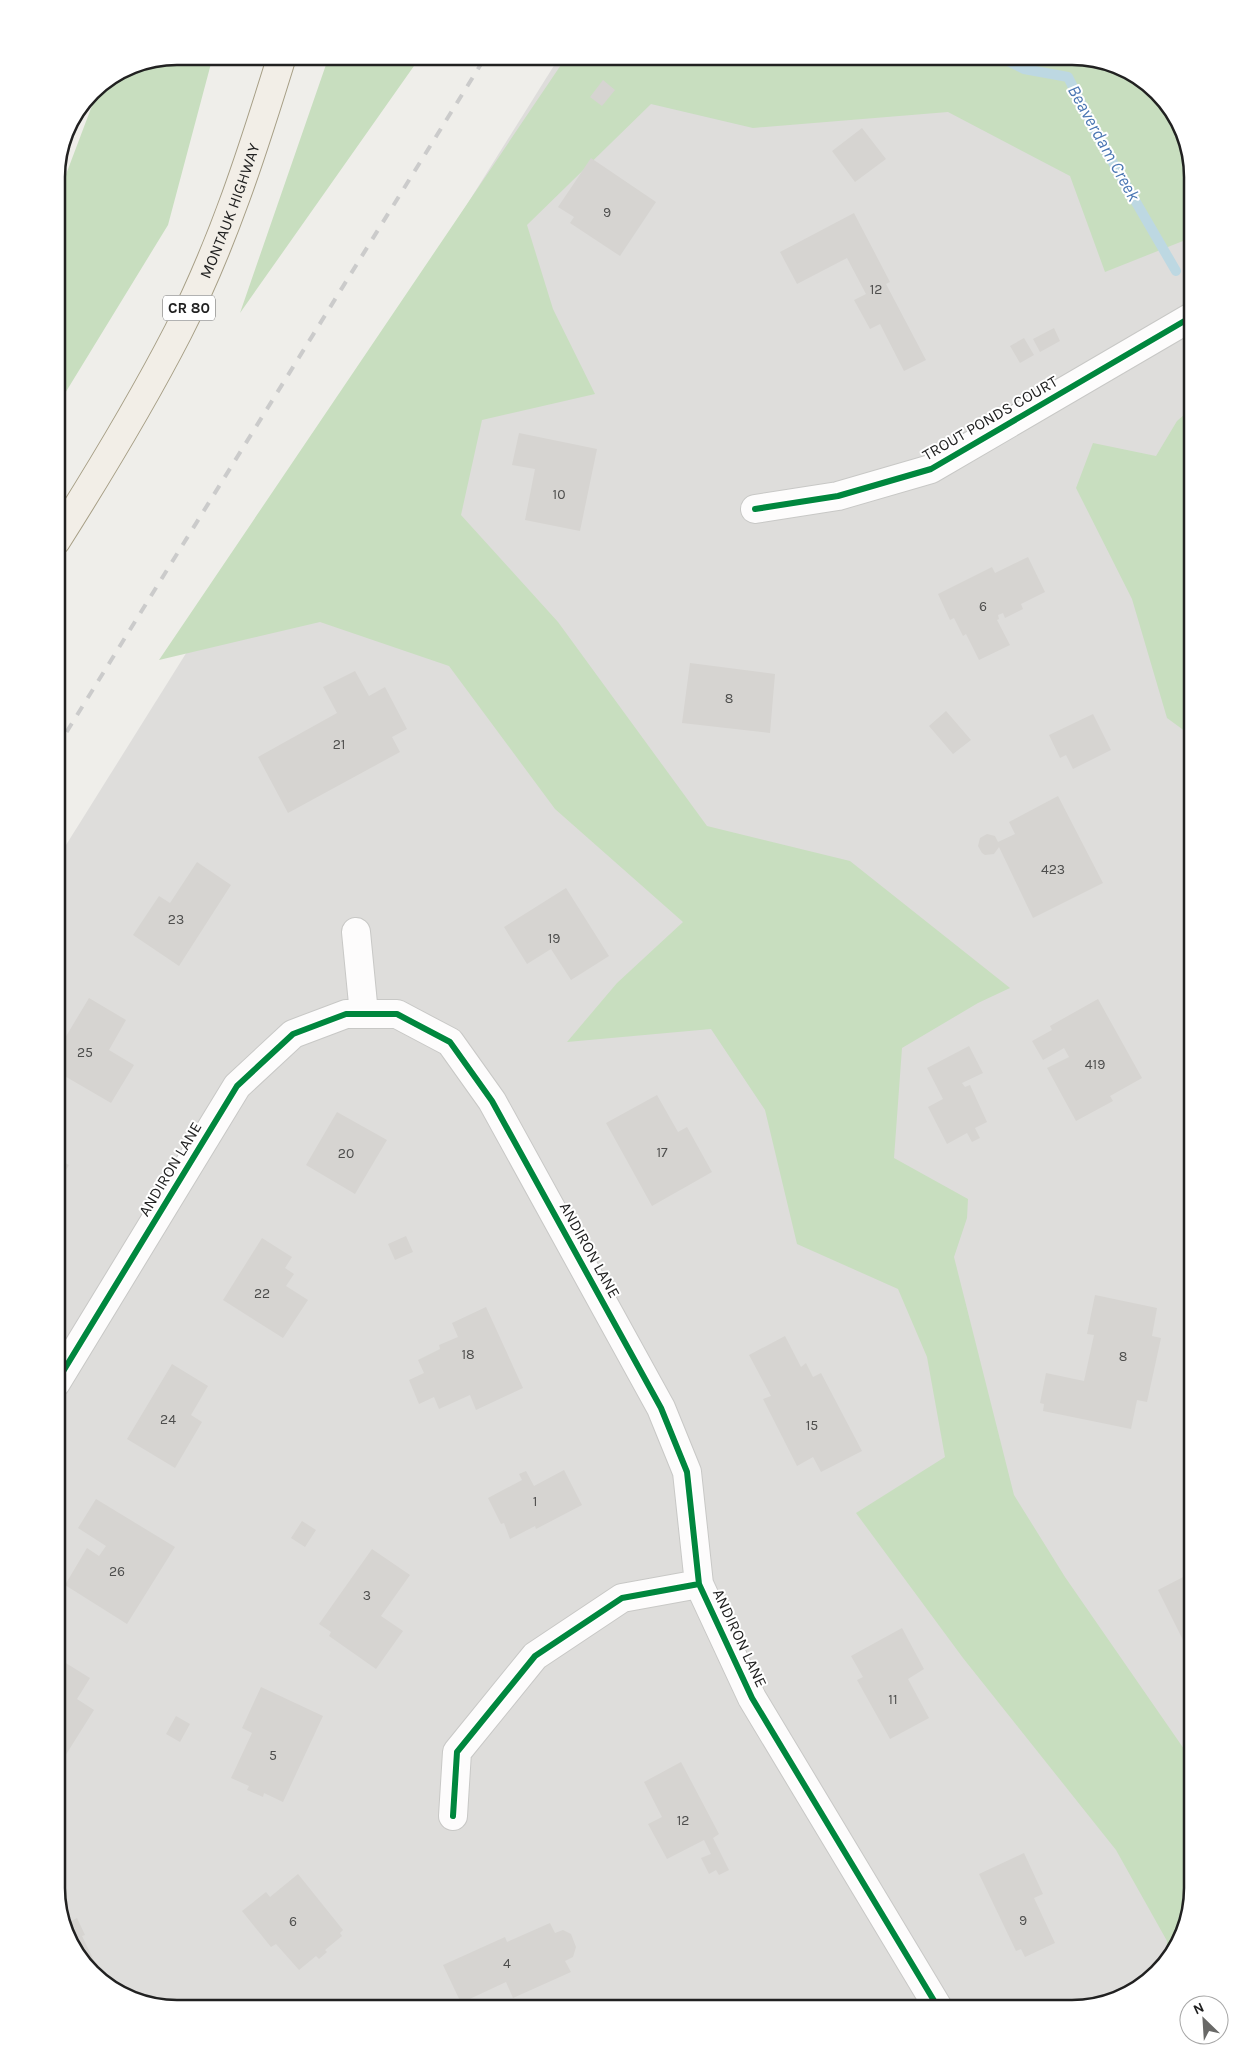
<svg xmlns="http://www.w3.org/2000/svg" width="1249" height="2065" viewBox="0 0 1249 2065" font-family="Karla,sans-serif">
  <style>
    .residential { fill: #dedddb }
    .forest { fill: #c8debf }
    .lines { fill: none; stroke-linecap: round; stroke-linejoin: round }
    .stream { stroke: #bdd8e2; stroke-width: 10 }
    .building { fill: #d6d4d1 }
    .minor-casing { stroke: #c8c8c6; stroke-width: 30 }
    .major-casing { stroke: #a69e85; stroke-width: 30 }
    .minor { stroke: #fdfcfc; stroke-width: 28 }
    .major { stroke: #f2eee7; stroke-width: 28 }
    .rail { stroke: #cbcbcb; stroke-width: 4; stroke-dasharray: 10 10; stroke-linecap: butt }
    .cycleway-casing { stroke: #fff; stroke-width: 9 }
    .cycleway { stroke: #00873e; stroke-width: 6 }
    .labels { text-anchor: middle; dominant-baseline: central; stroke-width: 4; stroke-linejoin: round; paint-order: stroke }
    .number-label { font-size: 14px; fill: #4e4e4d }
    .shield { fill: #fff; stroke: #646464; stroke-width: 1 }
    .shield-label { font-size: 15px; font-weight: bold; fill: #212121 }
    .street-label { font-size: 16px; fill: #212121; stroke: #fff }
    .water-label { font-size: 18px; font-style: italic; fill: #4b77b3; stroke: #fff }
    .rim { fill: none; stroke: #212121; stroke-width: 2.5 }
  </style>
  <rect width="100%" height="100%" fill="#efeeea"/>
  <path class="residential" d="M560 56 1080 57 1139 77 1180 124 1193 177V1888L1173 1955 1125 1996 1072 2009H169L110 1988 69 1941 56 1888V861Z"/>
  <path class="forest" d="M177 56H213L168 225 56 408V201L99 87 131 65Z
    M329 56H421L240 313Z
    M567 56 1080 57 1139 77 1180 124 1193 177V237L1105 272 1070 176 948 112 753 128 651 104 527 225 553 309 595 394 482 420 461 515 558 622 707 826 850 861 1010 988 978 1003 902 1048 894 1158 968 1199 967 1218 954 1257 1014 1495 1065 1577 1184 1749 1193 1750V1888L1173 1955 1166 1961 1167 1941 1116 1850 963 1658 856 1513 945 1457 927 1357 898 1289 797 1244 765 1110 711 1029 567 1042 617 983 683 922 555 809 449 666 320 622 159 660Z
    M1193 407V737L1167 718 1132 599 1076 488 1093 443 1156 456 1177 421Z"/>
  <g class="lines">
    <path class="stream" d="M1000 57 1024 69 1068 77 1097 135 1176 271"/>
  </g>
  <path class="building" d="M603 80 615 90 602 106 590 97Z
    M862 128 886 159 855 182 832 151Z
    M591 158 656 202 620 256 570 223 574 217 558 207Z
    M854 213 890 282 886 284 926 360 904 371 880 324 870 329 854 300 866 294 847 258 797 284 780 252Z
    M1054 328 1060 341 1040 352 1033 339Z
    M1024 338 1034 355 1020 363 1010 346Z
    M519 433 597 449 580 531 525 520 535 469 512 465Z
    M1028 557 1045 592 1021 604 1023 609 1005 618 1003 613 998 615 999 619 997 620 1010 645 979 660 966 634 963 636 954 618 950 620 938 594 992 567 995 573Z
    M690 663 775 674 770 733 682 723Z
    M355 671 369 696 385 687 407 729 392 737 400 752 288 813 258 757 337 713 323 687Z
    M946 711 971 740 953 754 929 726Z
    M1093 714 1111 750 1073 769 1066 755 1060 758 1049 735Z
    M1058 796 1103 883 1033 918 999 847 994 854 985 855 982 853 978 846 980 838 987 834 995 836 998 842 1015 834 1009 822Z
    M197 862 231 885 179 966 133 935 159 896 170 903Z
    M566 888 609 956 571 980 551 949 527 964 504 927Z
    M89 998 126 1020 109 1050 134 1065 111 1103 56 1071V1053Z
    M1098 999 1142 1078 1110 1096 1113 1101 1076 1121 1047 1068 1069 1057 1064 1048 1043 1060 1032 1041 1052 1030 1050 1026Z
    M969 1046 983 1073 962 1083 965 1087 970 1085 987 1122 975 1128 980 1138 972 1142 967 1133 947 1144 928 1107 943 1099 927 1068Z
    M657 1095 678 1132 687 1127 712 1172 652 1206 606 1123Z
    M337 1112 387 1140 355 1194 306 1165Z
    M56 1158 69 1165 59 1182 56 1181Z
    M406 1236 413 1252 395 1260 388 1244Z
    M262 1238 292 1257 285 1268 294 1274 286 1286 308 1300 283 1338 223 1300Z
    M1095 1295 1157 1308 1152 1336 1161 1338 1147 1402 1137 1400 1131 1429 1043 1411 1044 1404 1040 1403 1046 1373 1084 1381 1094 1335 1087 1334Z
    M486 1307 523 1388 476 1410 470 1395 439 1409 434 1397 419 1404 409 1380 424 1373 418 1360 440 1349 439 1345 458 1337 452 1323Z
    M785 1336 801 1367 806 1363 813 1377 821 1373 862 1451 821 1472 813 1457 797 1466 763 1399 771 1396 749 1355Z
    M172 1364 208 1386 191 1415 202 1422 175 1468 127 1439Z
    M564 1470 582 1505 536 1529 535 1526 510 1539 504 1523 501 1524 488 1498 522 1480 519 1474 526 1471 534 1486Z
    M96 1499 175 1547 127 1624 65 1585 87 1548 99 1556 106 1546 78 1528Z
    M302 1521 316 1530 305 1547 291 1538Z
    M372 1549 410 1575 381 1616 403 1631 376 1669 329 1636 331 1632 319 1624Z
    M1193 1572V1660L1158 1590Z
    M902 1628 924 1669 908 1679 929 1718 890 1739 857 1680 863 1677 851 1656Z
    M56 1657 90 1678 77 1699 94 1710 62 1761 56 1757Z
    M261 1687 323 1716 283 1802 264 1793 263 1797 247 1790 249 1786 231 1778 252 1733 242 1728Z
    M176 1716 190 1724 180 1742 166 1734Z
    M681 1762 719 1834 713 1838 729 1870 719 1875 716 1870 709 1874 701 1858 711 1854 704 1840 667 1859 648 1824 662 1817 644 1782Z
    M1024 1853 1043 1894 1034 1898 1055 1943 1025 1957 1021 1949 1016 1951 979 1874Z
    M298 1874 343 1930 340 1933 342 1936 325 1950 327 1952 319 1959 316 1956 299 1970 276 1944 271 1947 242 1911 266 1892 270 1897Z
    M77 1918 85 1935 82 1936 105 1983 69 1941 65 1924Z
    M550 1923 555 1933 563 1930 571 1934 576 1947 573 1957 565 1961 571 1972 513 1998 506 1982 461 2003 443 1965 505 1937 507 1942Z"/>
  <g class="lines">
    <defs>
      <path id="minor" d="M755 509 838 496 931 469 1193 316
        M356 932 364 1014
        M56 1383 237 1086 293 1034 346 1014H397L450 1042 492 1101 661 1408 687 1472 699 1584 752 1698 939 2009
        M453 1816 457 1752 535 1656 622 1598 699 1584"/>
      <g id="major">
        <path id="s1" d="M56 541C99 473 141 404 178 332 223 244 253 150 282 56"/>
      </g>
    </defs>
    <use href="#minor" class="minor-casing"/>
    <use href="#major" class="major-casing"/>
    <use href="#minor" class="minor"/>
    <use href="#major" class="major"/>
    <path class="rail" d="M56 749 486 56"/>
    <defs>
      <path id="cycleway" d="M755 509 838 496 931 469 1193 316
        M56 1383 237 1086 293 1034 346 1014H397L450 1042 492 1101 661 1408 687 1472 699 1584 752 1698 939 2009
        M453 1816 457 1752 535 1656 622 1598 699 1584"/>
    </defs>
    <use href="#cycleway" class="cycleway-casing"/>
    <use href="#cycleway" class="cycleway"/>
  </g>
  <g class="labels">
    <g class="number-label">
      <text x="607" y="212">9</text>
      <text x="876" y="289">12</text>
      <text x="559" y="494">10</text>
      <text x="983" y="606">6</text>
      <text x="729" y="698">8</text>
      <text x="339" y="744">21</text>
      <text x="1053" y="869">423</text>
      <text x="176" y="919">23</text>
      <text x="554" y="938">19</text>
      <text x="85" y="1052">25</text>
      <text x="1095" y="1064">419</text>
      <text x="662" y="1152">17</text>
      <text x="346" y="1153">20</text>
      <text x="262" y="1293">22</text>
      <text x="468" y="1354">18</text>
      <text x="1123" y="1356">8</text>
      <text x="168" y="1419">24</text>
      <text x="812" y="1425">15</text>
      <text x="535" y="1501">1</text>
      <text x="117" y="1571">26</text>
      <text x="367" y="1595">3</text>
      <text x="893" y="1699">11</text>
      <text x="273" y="1755">5</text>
      <text x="683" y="1820">12</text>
      <text x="1023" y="1920">9</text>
      <text x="293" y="1921">6</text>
      <text x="507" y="1963">4</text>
    </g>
    <rect class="shield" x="163" y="295.5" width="52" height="25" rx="4"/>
    <g class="shield-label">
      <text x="189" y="308">CR 80</text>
    </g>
    <g class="street-label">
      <text stroke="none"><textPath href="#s1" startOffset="374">MONTAUK HIGHWAY</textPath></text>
      <text transform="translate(990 418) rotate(-30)">TROUT PONDS COURT</text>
      <text transform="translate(170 1169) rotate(-59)">ANDIRON LANE</text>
      <text transform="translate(590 1250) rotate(61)">ANDIRON LANE</text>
      <text transform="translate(740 1638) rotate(65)">ANDIRON LANE</text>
    </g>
    <g class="water-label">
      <text transform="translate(1104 143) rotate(61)">Beaverdam Creek</text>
    </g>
  </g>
  <path d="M0 0H1249V2065H0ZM177 65H1072A112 112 0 0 1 1184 177V1888A112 112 0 0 1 1072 2000H177A112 112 0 0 1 65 1888V177A112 112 0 0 1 177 65Z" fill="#fff" fill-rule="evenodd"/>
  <path class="rim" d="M177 65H1072A112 112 0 0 1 1184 177V1888A112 112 0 0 1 1072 2000H177A112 112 0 0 1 65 1888V177A112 112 0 0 1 177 65Z"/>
  <g transform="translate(1204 2020) rotate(335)"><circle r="24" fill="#ffffff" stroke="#a6a6a6"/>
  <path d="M0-4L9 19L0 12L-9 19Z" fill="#696967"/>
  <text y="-8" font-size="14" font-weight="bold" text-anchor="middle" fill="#212121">N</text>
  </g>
</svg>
